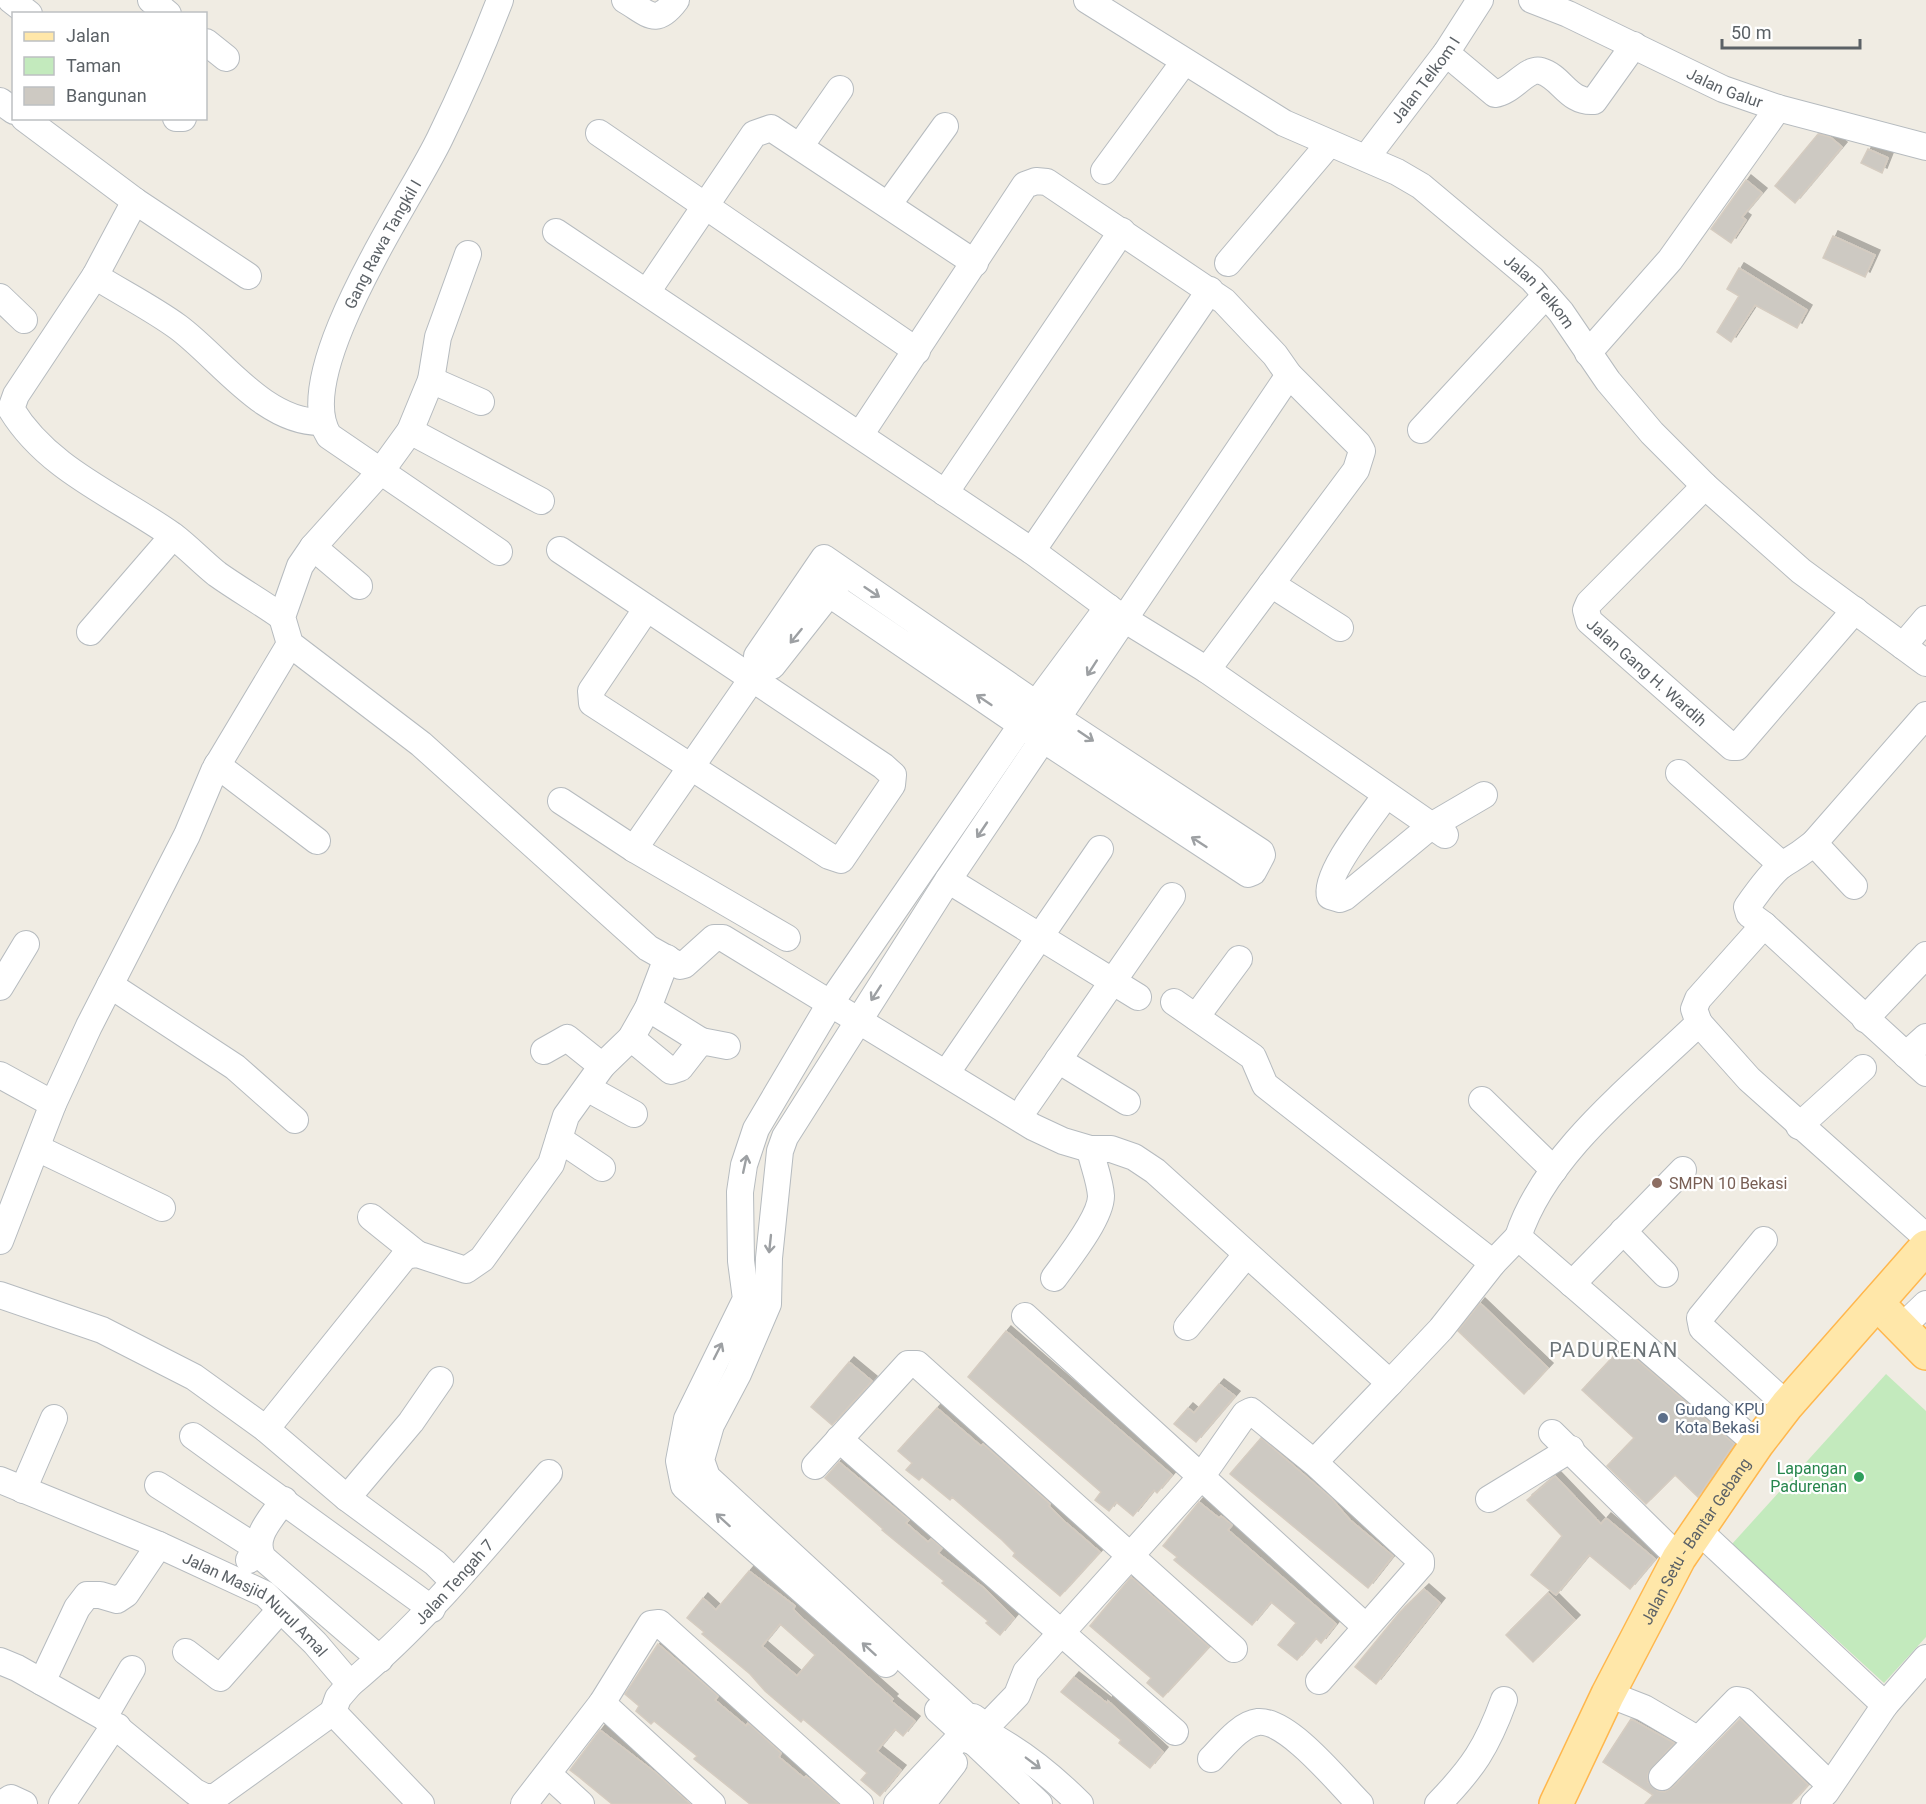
<svg xmlns="http://www.w3.org/2000/svg" width="1926" height="1804" viewBox="0 0 1926 1804" font-family="Roboto,sans-serif">
  <style>
    .green { fill: #c3eabd }
    .building { fill: #cdc9c2; stroke: #d5ccc1; stroke-width: 1.5; fill-rule: evenodd; filter: url(#shadow) }
    .lines { fill: none; stroke-linecap: round; stroke-linejoin: round }
    .minor-casing { stroke: #b6bbbf; stroke-width: 28 }
    .major-casing { stroke: #ffb74d; stroke-width: 36 }
    .minor { stroke: #fff; stroke-width: 26 }
    .major { stroke: #ffe7a9; stroke-width: 33 }
    .oneway { stroke: #9da0a3 }
    .education-dot { fill: #8d6e63; stroke: #fff; stroke-width: 2 }
    .service-dot { fill: #5c6f8a; stroke: #fff; stroke-width: 2 }
    .leisure-dot { fill: #2e9e5b; stroke: #fff; stroke-width: 2 }
    .labels { text-anchor: middle; dominant-baseline: central; stroke-width: 4.5; stroke-linejoin: round; paint-order: stroke }
    .street-label { font-size: 16px; fill: #5b6166; stroke: #fff }
    .education-label { font-size: 16px; fill: #785e54; stroke: #fff; text-anchor: start }
    .service-label { font-size: 16px; fill: #4e5e75; stroke: #fff; text-anchor: start }
    .leisure-label { font-size: 16px; fill: #27864d; stroke: #fff; text-anchor: end }
    .quarter-label { font-size: 20px; letter-spacing: 1.5px; fill: #6c7478; stroke: #fff }
  </style>
  <defs>
    <filter id="shadow"><feDropShadow dx="5" dy="-5" stdDeviation="0" flood-color="#0004"/></filter>
  </defs>
  <rect width="100%" height="100%" fill="#f0ece3"/>
  <path class="green" d="M1886 1374 1926 1411V1637L1884 1683 1732 1544Z"/>
  <path class="building" d="M1818 134 1830 137 1842 147 1795 203 1775 186Z
    M1868 149 1888 158 1882 173 1861 163Z
    M1746 180 1762 193 1742 217 1746 220 1731 243 1711 229Z
    M1833 236 1875 255 1865 277 1823 258Z
    M1739 268 1807 310 1797 328 1755 305 1731 342 1717 332 1739 296 1727 289Z
    M1480 1303 1548 1368 1524 1394 1458 1331Z
    M1006 1331 1172 1475 1157 1493 1154 1490 1133 1516 1116 1502 1109 1511 1095 1500 1101 1492 968 1377Z
    M1622 1347 1734 1444 1698 1497 1675 1475 1646 1504 1607 1466 1634 1438 1582 1390Z
    M849 1362 872 1381 832 1425 811 1407Z
    M1219 1384 1235 1396 1196 1442 1174 1424 1188 1408 1194 1413Z
    M937 1408 981 1446 983 1444 1050 1504 1049 1506 1064 1521 1100 1552 1060 1596 1013 1556 1015 1553 1002 1540 952 1497 950 1500 922 1477 919 1480 906 1470 912 1463 898 1451Z
    M1261 1438 1331 1498 1350 1520 1393 1556 1368 1588 1230 1474Z
    M839 1462 909 1520 906 1523 928 1542 931 1539 942 1548 938 1553 984 1588 1014 1618 1000 1635 986 1623 988 1621 942 1583 944 1581 882 1530 883 1529 825 1478Z
    M1555 1476 1601 1524 1606 1518 1655 1559 1630 1589 1589 1555 1556 1595 1531 1575 1562 1536 1527 1500Z
    M1199 1502 1219 1518 1221 1516 1232 1525 1228 1530 1336 1624 1321 1643 1316 1638 1297 1660 1278 1645 1296 1623 1271 1602 1252 1625 1174 1560 1177 1557 1163 1546Z
    M749 1571 795 1606 793 1609 802 1618 893 1699 891 1701 915 1721 903 1736 895 1729 877 1751 901 1770 880 1796 861 1780 867 1773 803 1719 801 1722 765 1691 750 1674 702 1634 704 1632 687 1618 703 1598 716 1610ZM780 1624 815 1655 797 1676 762 1646Z
    M1131 1577 1209 1647 1163 1697 1147 1683 1151 1678 1090 1626Z
    M1424 1589 1440 1603 1376 1684 1355 1667 1400 1612Z
    M1548 1593 1575 1620 1533 1662 1506 1635Z
    M658 1644 718 1696 715 1700 746 1726 748 1723 781 1753 779 1757 804 1778 806 1776 838 1804H750L694 1759 697 1756 654 1721 651 1724 636 1711 639 1706 625 1694Z
    M1074 1677 1107 1703 1108 1701 1163 1752 1150 1768 1119 1743 1121 1740 1061 1692Z
    M1631 1719 1674 1743 1648 1773V1782L1658 1791 1665 1792 1673 1787 1740 1719 1808 1785 1791 1804H1645L1653 1795 1603 1762Z
    M600 1730 656 1773 690 1804H612L579 1777 570 1770Z"/>
  <g class="lines">
    <defs>
      <g id="minor">
        <path d="M11 0 29 14"/>
        <path d="M151 0 168 14"/>
        <path d="M625 0C649 14 656 27 676 0"/>
        <path id="s1" d="M1087 0 1284 123 1397 172 1421 186 1532 279 1561 312 1608 381 1652 433 1705 486 1801 571 1926 663"/>
        <path id="s2" d="M1532 0 1568 14 1723 89 1778 108 1926 147"/>
        <path d="M206 42 226 58"/>
        <path d="M1446 53 1495 94C1512 92 1527 67 1541 71 1562 77 1568 103 1594 101L1634 45"/>
        <path d="M0 101 14 111"/>
        <path d="M24 118 135 201 248 276"/>
        <path d="M176 118H183"/>
        <path d="M599 133 917 351"/>
        <path d="M801 145 840 89"/>
        <path id="s3" d="M1366 158 1446 53 1480 0"/>
        <path d="M1104 171 1184 62"/>
        <path d="M135 201 95 276 16 395 11 409C48 470 117 496 172 535 188 547 202 562 217 574 238 589 261 602 282 617"/>
        <path d="M888 205 945 126"/>
        <path d="M556 232 1032 551 1124 619 1207 670 1445 835"/>
        <path d="M468 254 438 337 431 380 410 431 381 471 313 547 300 566 282 617 290 644 421 744 648 948 680 966 684 965 714 938H723L1033 1127 1063 1141 1090 1149H1111L1134 1157 1155 1171 1390 1383 1441 1329 1493 1263 1518 1237 1757 1444"/>
        <path d="M1228 263 1329 144"/>
        <path d="M95 276C122 293 152 308 178 327 220 358 264 423 321 422"/>
        <path d="M647 292 754 134 771 128 975 263"/>
        <path d="M0 297 24 320"/>
        <path d="M1588 353 1670 260 1778 108"/>
        <path d="M431 380 481 402"/>
        <path d="M1421 430 1546 295"/>
        <path d="M410 431 541 501"/>
        <path d="M860 435 1025 185 1036 181 1047 182 1224 301 1275 355 1289 375 1358 444 1362 451 1356 470 1207 670"/>
        <path id="s4" d="M1705 486 1589 603 1586 610 1589 621 1732 747H1737L1855 610"/>
        <path d="M945 493 1122 231"/>
        <path d="M313 547 359 586"/>
        <path d="M560 550 883 766 893 775 892 785 841 860 829 856 592 703 591 691 647 608"/>
        <path d="M1032 551 1210 290"/>
        <path id="s5" d="M499 552 329 436C289 374 411 199 440 138 462 93 482 47 500 0"/>
        <path d="M1271 584 1340 628"/>
        <path d="M90 632 173 536"/>
        <path d="M1903 646 1926 619"/>
        <path d="M759 669 757 656 824 558 1036 704 1261 852 1262 855 1253 872 1248 874 1023 726 809 580"/>
        <path d="M217 765 317 841"/>
        <path d="M1679 773 1782 865"/>
        <path d="M1386 795C1373 814 1323 875 1330 896L1340 899 1345 897 1431 826 1484 795"/>
        <path d="M561 801 634 849 787 938"/>
        <path d="M1814 843 1854 886"/>
        <path d="M634 849 759 669 772 666 839 581"/>
        <path d="M948 880 1138 997"/>
        <path d="M1764 925 1926 1073"/>
        <path d="M110 985 235 1067 295 1120"/>
        <path d="M0 987 26 944"/>
        <path d="M1174 1002 1253 1057 1265 1085 1493 1263"/>
        <path d="M648 1008 701 1041"/>
        <path d="M1196 1017 1239 959"/>
        <path d="M1865 1019 1926 955"/>
        <path d="M1699 1023 1749 1079 1926 1237"/>
        <path d="M631 1038 671 1071 680 1068 701 1041 727 1046"/>
        <path d="M544 1051 567 1038 602 1066"/>
        <path d="M1906 1055 1926 1037"/>
        <path d="M1058 1060 1127 1102"/>
        <path d="M952 1065 1100 849"/>
        <path d="M0 1075 53 1104"/>
        <path d="M587 1088 634 1114"/>
        <path d="M1482 1100 1554 1170"/>
        <path d="M1027 1105 1172 896"/>
        <path d="M1799 1126 1863 1068"/>
        <path d="M559 1139 602 1168"/>
        <path d="M37 1148 162 1208"/>
        <path d="M371 1217 417 1254"/>
        <path d="M1623 1231 1665 1274"/>
        <path d="M1518 1237C1545 1153 1637 1083 1699 1023L1694 1009 1698 999 1764 925 1749 914 1747 907C1754 897 1772 872 1782 865 1794 858 1803 852 1814 843L1926 715"/>
        <path d="M1764 1240 1700 1318 1702 1328 1787 1405"/>
        <path d="M0 1241 53 1104 89 1026 187 835 214 771 290 644"/>
        <path d="M1054 1278C1067 1260 1101 1218 1101 1196 1100 1180 1093 1164 1090 1149"/>
        <path d="M1572 1284 1683 1170"/>
        <path d="M0 1295 102 1330 194 1377 266 1429 405 1256 417 1254 466 1270 482 1259 551 1164 566 1116 602 1066 631 1038 648 1008 667 958"/>
        <path d="M1025 1316 1366 1627"/>
        <path d="M1187 1327 1246 1255"/>
        <path d="M1901 1328 1926 1304"/>
        <path d="M266 1429 347 1498 435 1563 454 1582"/>
        <path d="M1552 1433 1679 1558"/>
        <path d="M193 1436 432 1609"/>
        <path d="M839 1439 1175 1732"/>
        <path d="M1323 1453 1390 1383"/>
        <path d="M815 1466 908 1364H917L1234 1649"/>
        <path id="s6" d="M0 1480 159 1545 265 1594 315 1643 350 1684 338 1698 333 1712 421 1804"/>
        <path d="M158 1485 257 1548 249 1560"/>
        <path d="M23 1490 54 1418"/>
        <path d="M347 1498 411 1422 440 1380"/>
        <path d="M1489 1499 1571 1449"/>
        <path d="M284 1500C272 1518 251 1537 263 1558L380 1659"/>
        <path d="M1699 1531 1885 1705"/>
        <path d="M186 1652 220 1678 280 1610"/>
        <path d="M0 1661 17 1668 104 1717 195 1792 205 1797H215L333 1712"/>
        <path d="M886 1664 684 1486 679 1461 687 1419 746 1299 741 1261 740 1192 744 1165 756 1129 831 1002 1036 704 1108 607"/>
        <path d="M42 1682 77 1608 87 1595H100L117 1600 126 1594 159 1545"/>
        <path id="s7" d="M350 1684C425 1622 485 1547 549 1473"/>
        <path d="M1608 1694 1644 1708 1697 1739"/>
        <path d="M602 1703 712 1804"/>
        <path d="M938 1710 960 1730 965 1739 974 1742 983 1734V1724L973 1717 964 1720 961 1727"/>
        <path d="M104 1717 132 1669"/>
        <path d="M969 1718 707 1477 701 1460 711 1425 738 1374 768 1304 769 1258 780 1151 785 1137 948 880 1289 375"/>
        <path d="M984 1729 1017 1695 1026 1672 1201 1477 1245 1414 1251 1411 1316 1464 1421 1561V1565L1319 1681"/>
        <path d="M984 1732C1020 1750 1052 1776 1080 1804"/>
        <path d="M974 1742 1039 1804"/>
        <path d="M1211 1759C1223 1747 1240 1724 1258 1722 1288 1719 1339 1783 1360 1804"/>
        <path d="M548 1774 581 1804"/>
        <path d="M1662 1777 1737 1700 1743 1701 1829 1784"/>
        <path d="M1 1804 11 1798 24 1804"/>
        <path d="M62 1804 108 1735 118 1727"/>
        <path d="M524 1804 602 1703 651 1624 659 1623 860 1804"/>
        <path d="M897 1804 962 1735"/>
        <path d="M922 1804 954 1763"/>
        <path d="M1438 1804C1473 1768 1487 1747 1504 1700"/>
        <path d="M1814 1804 1826 1792 1885 1705 1926 1658"/>
      </g>
      <g id="major">
        <path d="M1877 1303 1926 1353"/>
        <path id="s8" d="M1556 1804 1608 1694 1679 1558 1757 1444 1787 1405 1926 1247"/>
      </g>
    </defs>
    <use href="#minor" class="minor-casing"/>
    <use href="#major" class="major-casing"/>
    <use href="#minor" class="minor"/>
    <use href="#major" class="major"/>
  </g>
  <defs><path id="oneway-shaft" d="M-6 0H5M1.5-3L5.5 0L1.5 3" fill="none" stroke-width="1.6" stroke-linecap="round" stroke-linejoin="round" transform="scale(1.5)"/></defs>
  <g class="oneway">
    <use href="#oneway-shaft" transform="translate(872 592) rotate(34)"/>
    <use href="#oneway-shaft" transform="translate(796 636) rotate(129)"/>
    <use href="#oneway-shaft" transform="translate(1092 668) rotate(123)"/>
    <use href="#oneway-shaft" transform="translate(984 700) rotate(-146)"/>
    <use href="#oneway-shaft" transform="translate(1086 736) rotate(34)"/>
    <use href="#oneway-shaft" transform="translate(982 830) rotate(124)"/>
    <use href="#oneway-shaft" transform="translate(1199 842) rotate(-147)"/>
    <use href="#oneway-shaft" transform="translate(876 993) rotate(123)"/>
    <use href="#oneway-shaft" transform="translate(745 1164) rotate(-78)"/>
    <use href="#oneway-shaft" transform="translate(770 1244) rotate(96)"/>
    <use href="#oneway-shaft" transform="translate(718 1351) rotate(-63)"/>
    <use href="#oneway-shaft" transform="translate(723 1520) rotate(-138)"/>
    <use href="#oneway-shaft" transform="translate(869 1649) rotate(-138)"/>
    <use href="#oneway-shaft" transform="translate(1033 1763) rotate(37)"/>
  </g>
  <circle class="education-dot" cx="1657" cy="1183" r="6"/>
  <circle class="service-dot" cx="1663" cy="1418" r="6"/>
  <circle class="leisure-dot" cx="1859" cy="1477" r="6"/>
  <g class="labels">
    <g class="street-label">
      <text stroke="none"><textPath href="#s3" startOffset="98">Jalan Telkom I</textPath></text>
      <text stroke="none"><textPath href="#s2" startOffset="212">Jalan Galur</textPath></text>
      <text stroke="none"><textPath href="#s5" startOffset="412">Gang Rawa Tangkil I</textPath></text>
      <text stroke="none"><textPath href="#s1" startOffset="542">Jalan Telkom</textPath></text>
      <text stroke="none"><textPath href="#s4" startOffset="261">Jalan Gang H. Wardih</textPath></text>
      <text stroke="none"><textPath href="#s8" startOffset="298">Jalan Setu - Bantar Gebang</textPath></text>
      <text stroke="none"><textPath href="#s7" startOffset="146">Jalan Tengah 7</textPath></text>
      <text stroke="none"><textPath href="#s6" startOffset="286">Jalan Masjid Nurul Amal</textPath></text>
    </g>
    <g class="education-label">
      <text x="1669" y="1183">SMPN 10 Bekasi</text>
    </g>
    <g class="service-label">
      <text x="1675" y="1409">Gudang KPU<tspan x="1675" dy="18">Kota Bekasi</tspan></text>
    </g>
    <g class="leisure-label">
      <text x="1847" y="1468">Lapangan<tspan x="1847" dy="18">Padurenan</tspan></text>
    </g>
    <g class="quarter-label">
      <text x="1614" y="1350">PADURENAN</text>
    </g>
  </g>
  <rect x="12" y="12" width="195" height="108" fill="#ffffff" stroke="#bdc0c2" stroke-width="1.5"/>
  <rect x="24" y="32" width="30" height="9" fill="#ffe7a9" stroke="#bdc0c2" stroke-width="1.5"/>
  <text x="66" y="42" font-size="18" fill="#5b6166">Jalan</text>
  <rect x="24" y="57" width="30" height="18" fill="#c3eabd" stroke="#bdc0c2" stroke-width="1.5"/>
  <text x="66" y="72" font-size="18" fill="#5b6166">Taman</text>
  <rect x="24" y="87" width="30" height="18" fill="#cdc9c2" stroke="#bdc0c2" stroke-width="1.5"/>
  <text x="66" y="102" font-size="18" fill="#5b6166">Bangunan</text>
  <path d="M1722 39v9h138v-9" fill="none" stroke="#5b6166" stroke-width="3"/>
  <text x="1731" y="39" font-size="18" fill="#5b6166" stroke="#ffffff" stroke-width="4.5" paint-order="stroke">50 m</text>
</svg>
